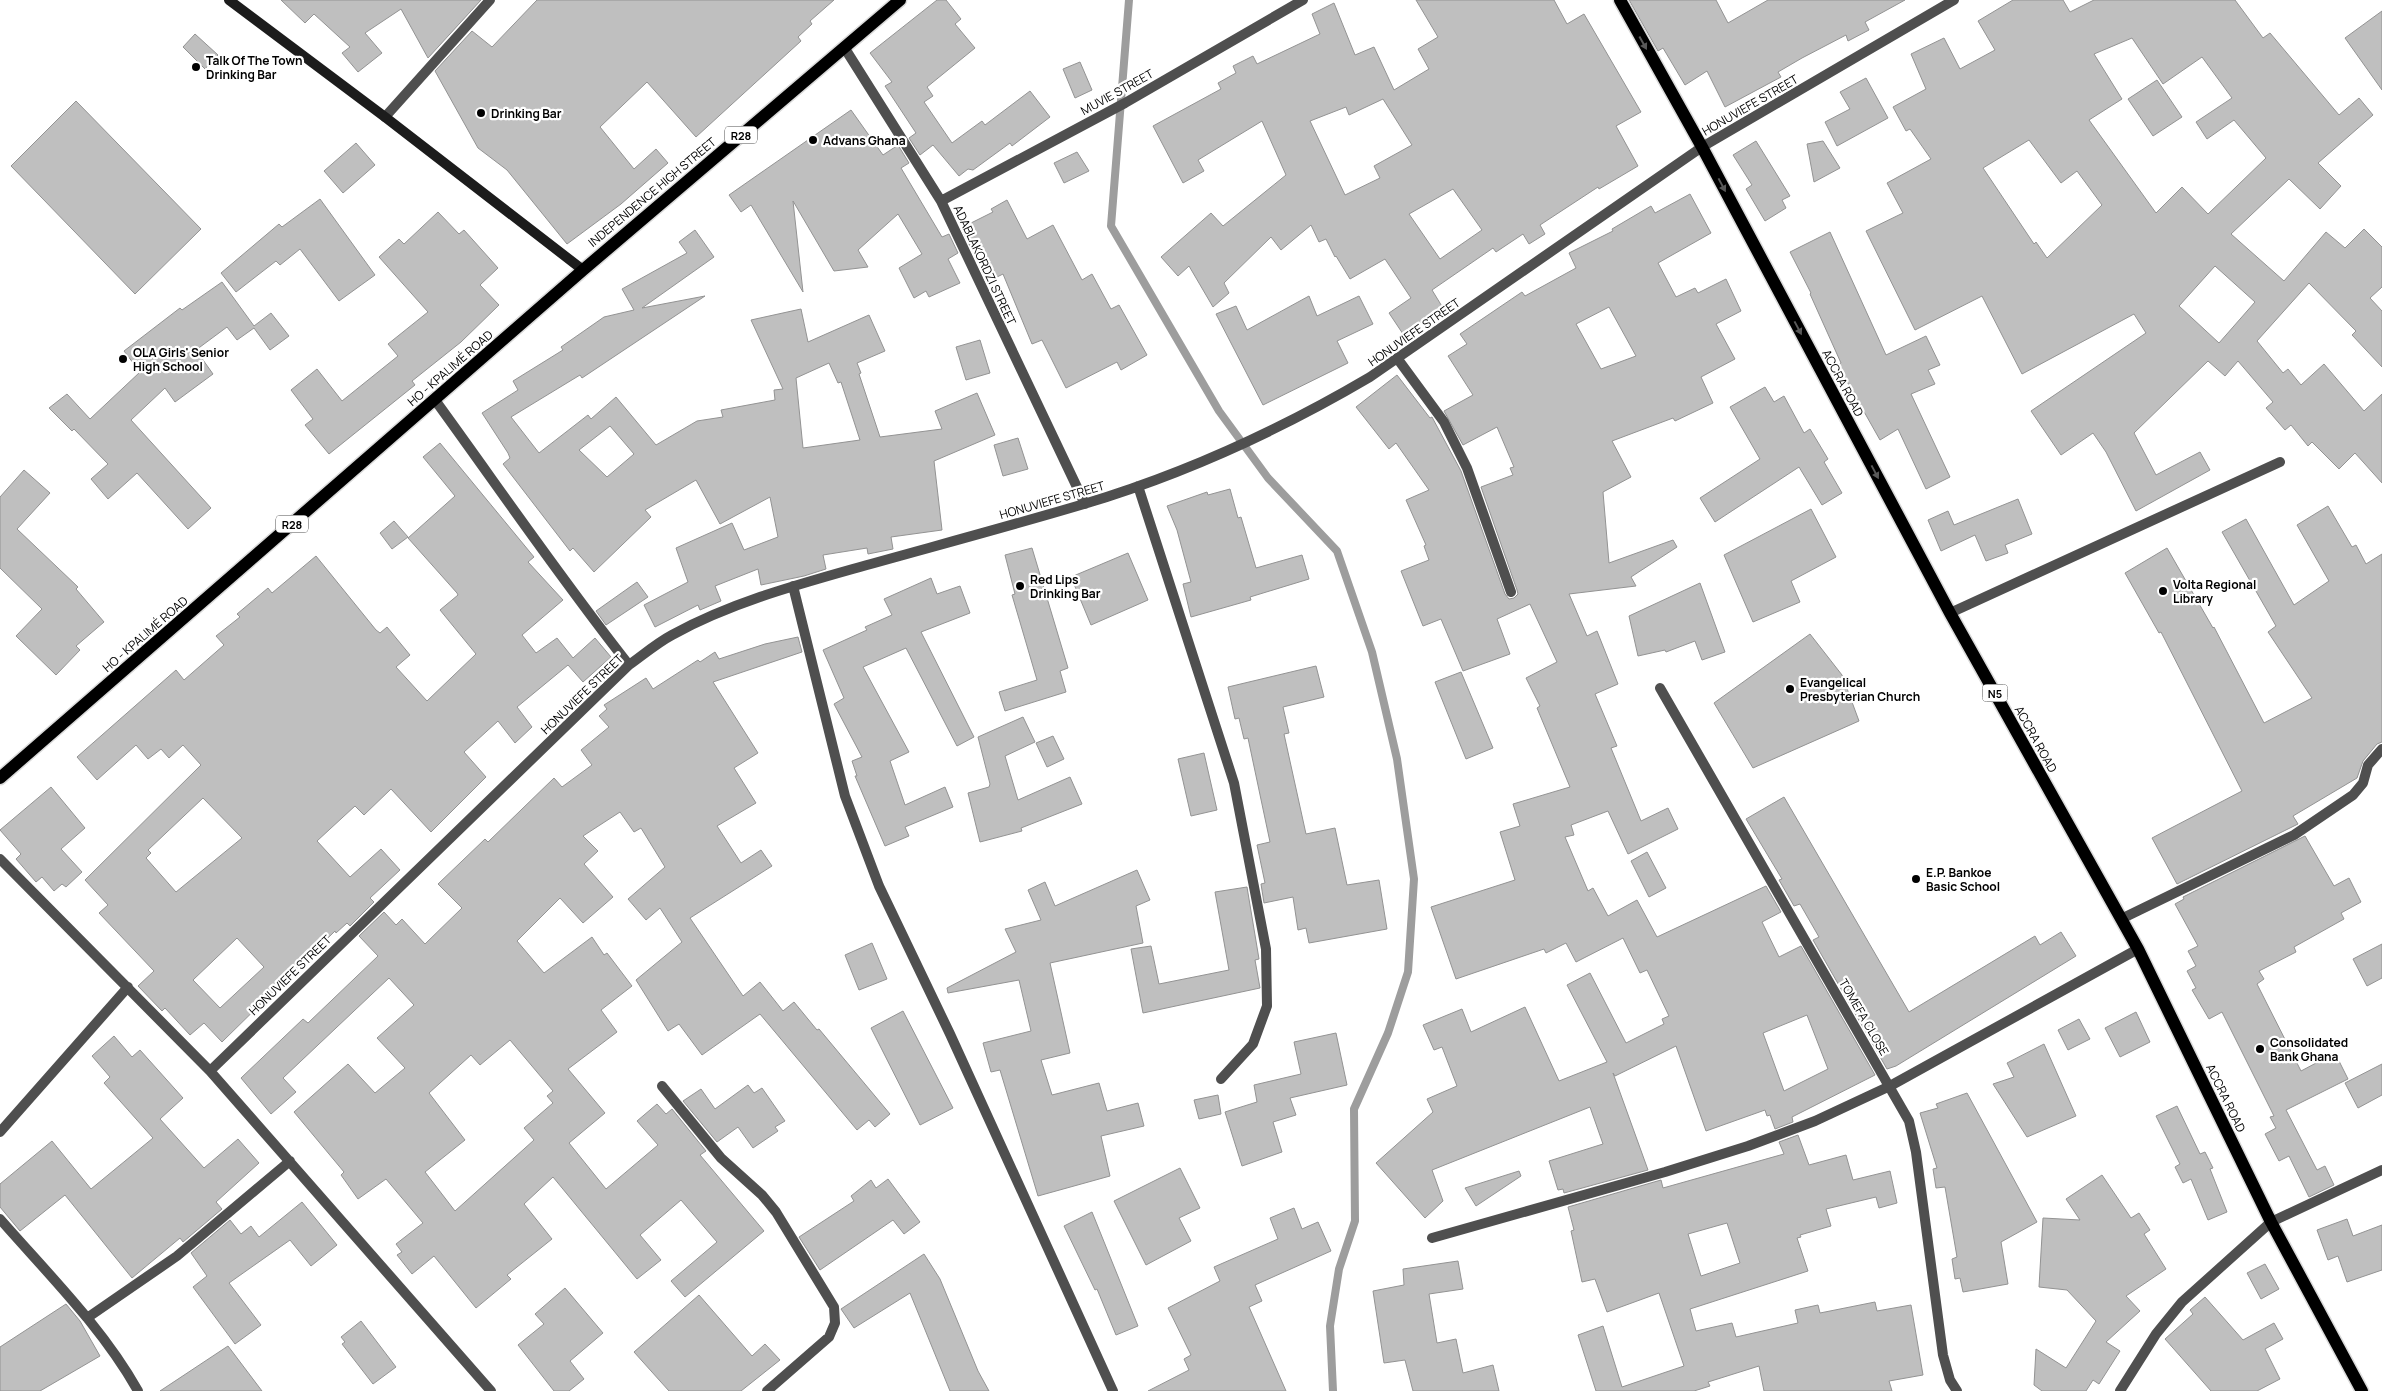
<svg xmlns="http://www.w3.org/2000/svg" width="2382" height="1391" viewBox="0 0 2382 1391" font-family="Manrope,sans-serif">
  <style>
    .lines { fill: none; stroke-linecap: round; stroke-linejoin: round }
    .stream { stroke: #9d9d9d; stroke-width: 8 }
    .building { fill: #bfbfbf; stroke: #939393; fill-rule: evenodd }
    .primary-casing { stroke: #dbdbdb; stroke-width: 15 }
    .minor { stroke: #4f4f4f; stroke-width: 10 }
    .secondary { stroke: #1c1c1c; stroke-width: 10 }
    .primary { stroke: #000; stroke-width: 12 }
    .oneway { fill: #595959 }
    .poi-dot { fill: #000; stroke: #fff; stroke-width: 2 }
    .labels { text-anchor: middle; dominant-baseline: central; stroke-width: 4.5; stroke-linejoin: round; paint-order: stroke }
    .shield { fill: #fff; stroke: #4c4c4c; stroke-width: 1 }
    .shield-label { font-size: 11px; font-weight: bold; fill: #000 }
    .poi-label { font-size: 12px; font-weight: bold; fill: #000; stroke: #fff; text-anchor: start }
    .street-label { font-size: 12px; fill: #000; stroke: #fff }
  </style>
  <rect width="100%" height="100%" fill="#fff"/>
  <g class="lines">
    <path class="stream" d="M1129 0 1111 226 1219 411 1268 478 1337 551 1372 652 1397 759 1414 879 1408 972 1388 1033 1354 1109 1355 1221 1339 1269 1330 1326 1333 1391"/>
  </g>
  <path class="building" d="M281 0H481L428 58 401 9 365 33 382 53 358 72 342 53 350 47 314 14 305 23Z
    M537 0H834L810 21 812 24 798 37 801 41 696 137 647 82 600 127 634 169 656 149 668 163 621 204 567 244 507 170 478 148 435 71 472 31 492 47Z
    M937 0H946L961 19 955 24 975 48 927 87 933 96 924 102 952 143 982 121 985 125 1030 91 1050 117 1012 146 1010 143 973 170 968 169 959 176 933 145 920 155 909 138 916 133 885 86 892 82 870 53Z
    M1416 0H1554L1567 24 1584 14 1641 112 1616 126 1638 166 1599 189 1598 187 1540 225 1545 234 1529 244 1523 234 1496 252 1493 248 1432 290 1443 308 1403 334 1389 313 1411 298 1385 259 1350 279 1336 256 1335 257 1326 239 1319 242 1311 225 1281 250 1271 237 1224 283 1229 293 1213 307 1189 266 1178 276 1161 257 1211 213 1223 226 1286 175 1262 121 1198 160 1204 171 1183 183 1153 126 1221 89 1218 83 1236 73 1233 66 1253 56 1257 64 1320 34 1312 14 1334 3 1355 55 1374 47 1394 90 1429 69 1418 49 1438 37ZM1383 99 1412 145 1374 166 1380 178 1345 195 1310 121 1346 107 1349 115ZM1453 189 1482 230 1440 259 1409 214Z
    M1629 0H1716L1728 23 1768 0H1905L1865 22 1869 30 1848 41 1846 35 1802 58 1778 72 1781 77 1725 107 1707 71 1685 85 1663 48 1658 51Z
    M2013 0H2063L2070 12 2094 0H2235L2263 38 2270 33 2339 115 2359 98 2373 115 2318 163 2341 186 2320 209 2289 179 2231 234 2284 281 2326 232 2345 248 2364 229 2382 247V287L2370 298 2382 311V367L2352 335 2356 331 2309 283 2257 341 2283 373 2288 369 2301 385 2324 364 2364 411 2382 394V483L2355 453 2339 469 2312 442 2308 446 2291 425 2285 430 2266 408 2273 402 2238 361 2225 376 2208 361 2134 433 2156 475 2200 452 2210 470 2136 511 2106 452 2093 433 2061 455 2031 411 2146 333 2134 314 2022 374 1982 296 1915 330 1866 231 1903 213 1887 183 1931 159 1910 129 1906 131 1893 107 1926 89 1911 54 1944 38 1960 69 1995 50 1978 21ZM2132 38 2163 84 2202 57 2232 98 2196 122 2207 139 2234 120 2266 158 2208 214 2182 187 2156 213 2089 120 2122 99 2094 54ZM2029 140 2061 183 2077 171 2102 205 2047 258 2036 242 2034 244 1983 168ZM2215 266 2255 302 2219 343 2179 306Z
    M2382 11V90L2345 38Z
    M195 34 218 55 205 69 183 47Z
    M1080 62 1092 90 1075 98 1063 69Z
    M1866 78 1888 118 1837 146 1825 122 1850 109 1840 92Z
    M2157 80 2182 117 2153 136 2128 99Z
    M76 101 201 229 135 294 11 166Z
    M851 110 883 155 898 145 909 163 901 168 942 237 949 234 958 253 948 259 960 283 929 297 926 291 914 298 899 268 922 254 898 214 858 250 868 267 834 271 793 201 803 292 751 205 741 212 729 195Z
    M1756 141 1790 196 1782 200 1786 208 1765 221 1746 189 1752 185 1733 155Z
    M1823 141 1840 168 1814 182 1807 144Z
    M356 143 375 165 343 193 324 171Z
    M1077 152 1089 171 1064 183 1054 163Z
    M1690 194 1711 233 1658 263 1676 297 1695 288 1698 293 1726 279 1741 311 1716 324 1735 359 1701 377 1713 403 1675 421 1673 418 1612 441 1631 477 1603 492 1609 563 1673 540 1677 547 1631 577 1636 586 1569 594 1587 636 1597 631 1618 684 1595 694 1617 746 1611 748 1641 821 1668 808 1678 829 1628 854 1608 811 1571 825 1574 835 1565 837 1588 891 1593 888 1608 916 1637 900 1657 937 1766 886 1781 912 1762 922 1779 957 1801 946 1875 1075 1792 1117 1793 1122 1775 1129 1770 1115 1767 1116 1765 1110 1706 1131 1676 1046 1615 1076 1613 1073 1648 1170 1564 1193 1563 1189 1558 1190 1549 1161 1603 1144 1590 1107 1432 1170 1443 1201 1425 1218 1376 1163 1433 1112 1427 1099 1457 1086 1442 1047 1434 1050 1423 1025 1462 1009 1471 1032 1525 1007 1559 1081 1607 1062 1567 985 1590 973 1626 1043 1664 1024 1662 1019 1669 1016 1647 970 1640 973 1623 938 1576 962 1566 943 1546 953 1544 949 1456 979 1431 907 1515 880 1500 832 1520 826 1513 804 1570 787 1537 708 1540 706 1526 678 1557 662 1530 604 1497 619 1510 654 1463 671 1441 619 1423 626 1401 571 1429 560 1424 546 1426 545 1406 500 1429 490 1396 443 1389 449 1356 407 1397 375 1430 418 1432 417 1461 471 1505 594 1509 599 1514 598 1518 594 1517 590 1481 487 1513 475 1510 468 1514 467 1497 427 1463 445 1444 411 1473 395 1448 356 1467 344 1460 334 1522 292 1525 296 1576 268 1569 253 1613 231 1612 229 1651 206 1655 213ZM1609 307 1636 356 1601 369 1576 324ZM1807 1015 1828 1069 1784 1091 1763 1033Z
    M320 199 375 275 339 301 300 249 280 265 276 261 236 292 221 273 279 224 282 227Z
    M1007 200 1027 239 1053 225 1082 280 1092 274 1111 309 1119 305 1147 355 1121 370 1117 362 1066 388 1042 340 1032 344 1003 274 997 277 979 240 970 246 961 228 993 212 991 209Z
    M438 212 459 234 464 230 498 268 480 285 499 305 461 342 412 381 415 385 329 454 305 425 313 419 291 390 317 369 342 401 398 356 388 344 428 312 379 257 399 239 404 244Z
    M695 230 714 257 642 308 705 296 582 378 580 375 511 417 539 453 588 415 591 419 616 397 656 445 697 421 723 417 721 410 775 400 774 390 783 389 751 320 801 309 808 342 869 315 885 351 857 363 861 373 859 374 880 437 942 429 935 411 977 393 995 435 934 461 942 530 891 537 893 549 868 554 867 548 823 555 826 569 804 576 761 585 758 569 715 586 721 601 700 610 698 605 655 627 644 605 688 582 676 548 732 523 744 550 778 537 770 497 720 524 696 480 645 510 651 517 594 572 573 548 570 551 503 464 510 458 508 453 482 413 518 390 513 381 563 350 561 347 604 317 634 310 622 289 687 253 679 242ZM829 363 838 383 841 382 860 440 803 448 796 378ZM610 426 634 454 607 477 579 450Z
    M1830 232 1886 355 1926 336 1940 365 1928 370 1935 384 1911 394 1950 477 1926 489 1898 429 1880 440 1845 378 1838 365 1841 363 1810 294 1811 293 1790 252Z
    M222 282 254 326 271 313 289 336 270 350 254 328 237 340 227 327 196 350 213 374 175 402 165 388 131 420 211 508 188 529 137 473 108 499 91 479 108 464 74 429 72 431 49 408 67 394 90 419 140 372 124 351 180 308 182 310Z
    M1309 296 1317 316 1359 296 1373 324 1337 341 1348 363 1263 405 1216 314 1236 306 1247 330Z
    M980 340 990 373 966 380 956 347Z
    M1765 387 1774 402 1784 396 1804 433 1810 429 1828 459 1824 462 1842 493 1822 505 1799 467 1715 522 1700 498 1760 459 1730 407Z
    M1018 438 1028 469 1003 476 994 445Z
    M440 443 534 557 528 562 563 600 522 635 536 653 557 638 573 658 595 638 611 657 583 682 568 665 517 707 532 727 515 743 498 721 464 752 486 777 431 832 391 789 364 815 355 806 317 841 350 877 381 849 400 870 370 898 374 902 350 926 347 923 336 933 335 931 222 1042 204 1023 190 1035 165 1008 162 1011 138 986 154 971 99 913 108 905 85 880 201 765 183 745 169 758 161 749 148 759 136 745 97 780 77 757 176 670 184 680 224 645 216 636 240 617 237 614 268 588 272 593 316 556 376 630 380 633 387 627 410 655 396 667 427 701 476 654 440 610 458 595 457 593 408 538 455 496 423 457ZM203 798 242 838 176 892 146 858 151 853 148 850ZM237 938 264 967 220 1008 193 980Z
    M24 470 50 493 17 529 78 587 76 589 104 622 76 646 80 650 56 675 16 636 42 609 0 568V497Z
    M1230 489 1238 518 1241 517 1256 568 1302 555 1309 579 1250 597 1251 600 1191 617 1183 584 1191 582 1177 530 1167 506 1207 492 1208 495Z
    M2018 499 2032 534 2005 545 2008 553 1986 561 1975 535 1941 551 1928 520 1948 511 1954 525Z
    M2328 506 2352 547 2356 545 2366 564 2382 554V742L2377 744 2363 761 2357 778 2293 816 2298 824 2177 884 2152 838 2242 791 2161 632 2159 633 2125 573 2167 548 2213 628 2214 627 2264 723 2312 698 2268 632 2276 626 2222 532 2246 519 2294 605 2329 581 2297 525Z
    M1811 509 1836 557 1791 581 1800 602 1753 622 1724 555Z
    M394 521 408 537 392 549 380 533Z
    M1032 548 1068 668 1060 671 1066 692 1005 711 999 692 1037 680 1012 595 1015 594 1005 555Z
    M1128 553 1148 600 1091 625 1071 577Z
    M931 578 937 594 960 586 970 613 921 632 974 737 957 746 906 648 863 667 909 752 890 761 905 805 945 787 953 807 905 827 909 836 885 846 855 776H857L852 761 862 757 834 704 844 698 823 650 867 630 865 627 892 615 884 599Z
    M637 582 648 597 606 625 596 611Z
    M1700 583 1725 652 1702 660 1695 641 1666 652 1665 650 1638 656 1629 616Z
    M1810 634 1842 675 1859 721 1753 768 1714 703Z
    M798 637 802 652 713 682 758 753 734 768 756 803 717 826 741 863 761 850 772 866 690 918 743 996 760 982 783 1011 794 1002 817 1030 819 1029 890 1114 875 1127 869 1120 857 1130 760 1014 702 1055 679 1024 668 1031 636 980 682 942 660 908 646 920 628 899 665 867 641 828 634 832 620 812 583 836 598 851 584 864 613 897 583 923 560 898 517 941 544 973 592 937 604 955 607 953 632 986 601 1010 617 1032 568 1069 605 1113 569 1143 606 1189 658 1145 637 1121 657 1104 666 1114 672 1109 706 1151 700 1155 764 1231 685 1297 671 1281 717 1242 681 1200 640 1235 661 1260 637 1279 553 1177 524 1204 552 1239 507 1275 511 1279 476 1308 434 1256 412 1274 397 1255 402 1252 396 1244 423 1223 386 1179 358 1199 341 1175 344 1172 294 1112 348 1064 375 1093 405 1068 377 1038 414 1005 389 978 283 1078 296 1092 271 1114 241 1078 303 1019 308 1023 378 956 359 936 384 912 396 925 402 919 425 944 462 908 438 884 485 839 488 842 554 778 562 787 592 765 581 750 609 727 599 716 607 709 604 705 646 678 653 689 698 660 700 662 715 652 719 659 765 644ZM510 1040 553 1091 547 1096 553 1103 524 1128 534 1140 455 1211 425 1172 465 1140 429 1093 471 1055 480 1065Z
    M1316 666 1324 697 1283 707 1289 733 1284 734 1306 834 1335 828 1347 885 1379 880 1387 929 1309 943 1306 928 1298 930 1293 897 1264 903 1261 884 1265 883 1257 845 1270 842 1248 738 1244 739 1239 718 1235 719 1228 687Z
    M1461 672 1493 748 1466 759 1435 682Z
    M1023 717 1035 742 1005 756 1018 800 1070 777 1082 804 1021 828 1022 831 980 842 968 793 989 787 990 784 978 737Z
    M1053 736 1064 759 1047 767 1036 743Z
    M1204 753 1217 810 1191 816 1178 759Z
    M51 787 85 828 61 849 82 872 66 887 62 884 54 891 42 877 36 882 16 859 21 854 0 830Z
    M1784 797 1909 1012 2035 936 2040 945 2061 932 2076 956 1896 1066 1887 1069 1813 940 1819 937 1800 904 1794 906 1779 880 1782 879 1746 819Z
    M2305 836 2334 886 2349 878 2361 902 2341 913 2344 919 2294 947 2296 952 2259 971 2264 979 2257 984 2301 1071 2335 1053 2348 1079 2286 1110 2317 1170 2325 1166 2334 1185 2309 1197 2289 1156 2279 1161 2265 1134 2276 1128 2270 1117 2274 1116 2222 1012 2209 1019 2192 990 2196 988 2187 971 2196 966 2188 951 2198 946 2175 904 2184 899 2183 897Z
    M1647 852 1666 888 1649 897 1631 861Z
    M1137 870 1150 900 1136 906 1143 943 1050 963 1070 1053 1041 1060 1052 1095 1099 1083 1107 1111 1138 1103 1144 1126 1101 1136 1110 1176 1038 1196 1000 1070 991 1072 983 1043 1031 1031 1019 980 948 993 947 988 1016 952 1005 929 1041 920 1028 890 1045 882 1055 906Z
    M1247 887 1259 959 1255 960 1260 988 1143 1013 1131 949 1151 946 1159 984 1229 970 1215 892Z
    M872 943 887 979 859 990 845 955Z
    M2382 944V978L2367 986 2353 959Z
    M903 1011 953 1108 920 1125 871 1028Z
    M2136 1012 2150 1042 2120 1057 2105 1028Z
    M2079 1019 2090 1039 2068 1050 2058 1030Z
    M1336 1033 1347 1085 1290 1098 1296 1115 1273 1122 1282 1152 1242 1166 1225 1112 1257 1102 1254 1085 1301 1074 1294 1042Z
    M114 1036 132 1057 140 1050 183 1098 160 1119 204 1168 238 1139 259 1163 216 1202 222 1209 183 1242 180 1238 132 1278 65 1195 20 1231 0 1207V1184L52 1141 91 1189 153 1138 104 1083 110 1077 92 1056Z
    M2044 1044 2076 1116 2027 1137 1993 1084 2014 1077 2007 1063Z
    M2382 1064V1095L2358 1108 2345 1083Z
    M748 1085 754 1093 762 1088 785 1121 775 1127 778 1131 753 1148 738 1127 717 1142 683 1101 701 1089 715 1109Z
    M1967 1093 2037 1222 2001 1242 2008 1284 1963 1292 1960 1278 1955 1279 1952 1259 1957 1257 1945 1187 1936 1188 1933 1169 1937 1168 1920 1113 1938 1108 1936 1104Z
    M1218 1095 1221 1114 1199 1119 1194 1100Z
    M2177 1106 2200 1154 2205 1152 2213 1168 2210 1169 2227 1212 2208 1220 2191 1179 2183 1183 2175 1167 2180 1164 2156 1116Z
    M1798 1135 1809 1165 1846 1155 1853 1180 1890 1171 1897 1203 1879 1208 1876 1197 1826 1209 1831 1226 1800 1235 1801 1237 1797 1238 1808 1271 1690 1309 1696 1331 1732 1323 1736 1337 1798 1323 1795 1310 1818 1305 1820 1313 1875 1302 1877 1311 1911 1305 1923 1375 1889 1381 1892 1391H1764L1759 1366 1708 1382 1710 1386 1694 1391H1596L1578 1335 1603 1326 1622 1387 1684 1366 1659 1293 1607 1312 1595 1279 1582 1282 1571 1231 1574 1230 1568 1207 1661 1180 1663 1188 1784 1154 1779 1142ZM1727 1223 1740 1263 1701 1276 1688 1234Z
    M1180 1168 1200 1208 1179 1218 1191 1241 1146 1265 1114 1201Z
    M1519 1171 1521 1176 1476 1206 1465 1188Z
    M2102 1175 2131 1218 2139 1213 2150 1230 2144 1234 2166 1269 2126 1296 2140 1311 2106 1342 2120 1351 2099 1384 2093 1380 2086 1391H2042L2034 1385 2036 1349 2066 1368 2096 1321 2067 1290 2039 1287 2043 1218 2080 1220 2066 1199Z
    M888 1179 920 1222 904 1234 893 1220 820 1270 799 1237 854 1201 851 1196 871 1180 876 1188Z
    M302 1202 337 1245 311 1266 290 1240 229 1283 261 1325 235 1344 193 1287 207 1276 191 1253 230 1220 241 1234 251 1226 259 1237Z
    M1294 1208 1302 1229 1318 1222 1331 1251 1255 1285 1262 1301 1249 1307 1286 1391H1148L1189 1370 1184 1359 1191 1355 1168 1308 1220 1281 1214 1267 1278 1239 1270 1218Z
    M1092 1212 1138 1326 1116 1335 1097 1289 1095 1290 1064 1226Z
    M2347 1219 2353 1236 2382 1225V1270L2347 1282 2338 1256 2328 1260 2317 1230Z
    M924 1254 940 1279 978 1371 989 1391H950L910 1293 854 1328 841 1309Z
    M1458 1261 1463 1289 1429 1294 1437 1343 1456 1339 1463 1373 1493 1365 1499 1391H1413L1405 1360 1384 1363 1373 1291 1404 1285 1403 1269Z
    M2265 1264 2279 1289 2261 1299 2247 1273Z
    M565 1288 603 1333 570 1361 584 1379 569 1391H554L518 1345 544 1324 535 1314Z
    M699 1295 752 1356 765 1344 780 1360 741 1391H669L634 1352Z
    M2205 1297 2243 1340 2274 1323 2283 1339 2265 1349 2280 1379 2257 1391H2211L2165 1339 2193 1314 2190 1310Z
    M66 1304 80 1321 100 1356 40 1391H0V1347Z
    M361 1321 396 1367 373 1384 342 1344 345 1342 341 1337Z
    M228 1346 262 1391H160Z"/>
  <g class="lines">
    <defs>
      <path id="primary" d="M1620 0 1702 147 1950 613 2138 949 2271 1222 2362 1391
        M0 778 583 270 900 0"/>
    </defs>
    <use href="#primary" class="primary-casing"/>
    <path class="minor" d="M844 47 941 201 1085 504
      M385 117 490 0
      M941 201 1125 103 1303 0
      M1397 358 1444 422 1467 468 1511 592
      M435 400C499 488 561 579 629 665
      M1138 486 1234 783 1266 949 1267 1006 1253 1044 1221 1079
      M793 586 845 796 879 886 950 1034 1113 1391
      M1950 613 2280 462
      M1660 688 1909 1121 1916 1152 1943 1355 1950 1380 1957 1391
      M0 859 210 1071 491 1391
      M2121 919 2294 835 2353 795 2363 783 2368 765 2382 749
      M210 1071 629 665C643 655 657 643 672 635 730 603 796 585 860 567 935 546 1010 526 1084 504 1184 474 1280 430 1370 377L1702 147 1954 0
      M662 1086 721 1158 762 1195 776 1212 834 1307 835 1323 829 1337 767 1391
      M0 1132 128 987
      M0 1219C48 1274 102 1327 138 1391
      M1432 1238 1665 1172 1748 1146 1815 1121 1890 1086 2138 949
      M87 1318 177 1256 290 1161
      M2120 1391 2156 1334 2182 1302 2271 1222 2382 1170"/>
    <path class="secondary" d="M229 0 385 117 583 270"/>
    <use href="#primary" class="primary"/>
  </g>
  <defs><path id="oneway-solid" d="M-6-.8H1V-3.2L6.5 0L1 3.2V.8H-6Z" transform="scale(1.25)"/></defs>
  <g class="oneway">
    <use href="#oneway-solid" transform="translate(1643 43) rotate(61)"/>
    <use href="#oneway-solid" transform="translate(1722 185) rotate(62)"/>
    <use href="#oneway-solid" transform="translate(1798 328) rotate(62)"/>
    <use href="#oneway-solid" transform="translate(1875 472) rotate(62)"/>
  </g>
  <g class="poi-dot">
    <circle cx="196" cy="67" r="5"/>
    <circle cx="481" cy="113" r="5"/>
    <circle cx="813" cy="140" r="5"/>
    <circle cx="123" cy="359" r="5"/>
    <circle cx="1020" cy="586" r="5"/>
    <circle cx="2163" cy="591" r="5"/>
    <circle cx="1790" cy="689" r="5"/>
    <circle cx="1916" cy="879" r="5"/>
    <circle cx="2260" cy="1049" r="5"/>
  </g>
  <g class="labels">
    <g class="shield">
      <rect x="725" y="126.5" width="32" height="17" rx="4"/>
      <rect x="276" y="515.5" width="32" height="17" rx="4"/>
      <rect x="1982.5" y="684.5" width="25" height="17" rx="4"/>
    </g>
    <g class="shield-label">
      <text x="741" y="135">R28</text>
      <text x="292" y="524">R28</text>
      <text x="1995" y="693">N5</text>
    </g>
    <g class="poi-label">
      <text x="206" y="60">Talk Of The Town<tspan x="206" dy="14">Drinking Bar</tspan></text>
      <text x="491" y="113">Drinking Bar</text>
      <text x="823" y="140">Advans Ghana</text>
      <text x="133" y="352">OLA Girls' Senior<tspan x="133" dy="14">High School</tspan></text>
      <text x="1030" y="579">Red Lips<tspan x="1030" dy="14">Drinking Bar</tspan></text>
      <text x="2173" y="584">Volta Regional<tspan x="2173" dy="14">Library</tspan></text>
      <text x="1800" y="682">Evangelical<tspan x="1800" dy="14">Presbyterian Church</tspan></text>
      <text x="1926" y="872">E.P. Bankoe<tspan x="1926" dy="14">Basic School</tspan></text>
      <text x="2270" y="1042">Consolidated<tspan x="2270" dy="14">Bank Ghana</tspan></text>
    </g>
    <g class="street-label">
      <text transform="translate(1117 92) rotate(-29)">MUVIE STREET</text>
      <text transform="translate(1750 105) rotate(-30)">HONUVIEFE STREET</text>
      <text transform="translate(652 192) rotate(-40)">INDEPENDENCE HIGH STREET</text>
      <text transform="translate(985 265) rotate(65)">ADABLAKORDZI STREET</text>
      <text transform="translate(1414 332) rotate(-35)">HONUVIEFE STREET</text>
      <text transform="translate(450 368) rotate(-41)">HO - KPALIMÉ ROAD</text>
      <text transform="translate(1843 383) rotate(62)">ACCRA ROAD</text>
      <text transform="translate(1052 500) rotate(-16)">HONUVIEFE STREET</text>
      <text transform="translate(145 634) rotate(-41)">HO - KPALIMÉ ROAD</text>
      <text transform="translate(582 694) rotate(-44)">HONUVIEFE STREET</text>
      <text transform="translate(2036 739) rotate(61)">ACCRA ROAD</text>
      <text transform="translate(290 975) rotate(-44)">HONUVIEFE STREET</text>
      <text transform="translate(1864 1017) rotate(60)">TOMEFA CLOSE</text>
      <text transform="translate(2226 1098) rotate(64)">ACCRA ROAD</text>
    </g>
  </g>
</svg>
